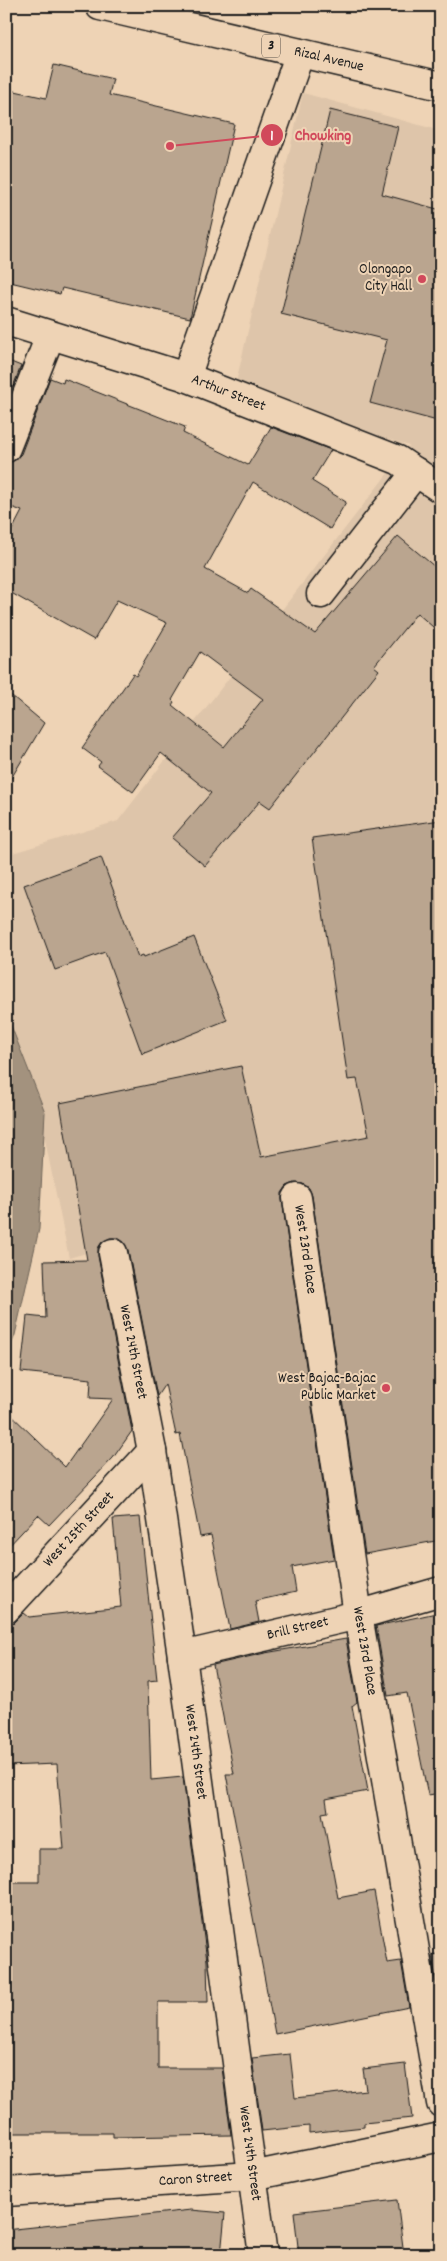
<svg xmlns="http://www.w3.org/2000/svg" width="447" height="2261" viewBox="0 0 447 2261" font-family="Dekko,sans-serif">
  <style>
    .built { fill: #dec5aa }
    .water { fill: #a3927e; stroke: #6d6357 }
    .building { fill: #baa58f; stroke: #1c1c1c; fill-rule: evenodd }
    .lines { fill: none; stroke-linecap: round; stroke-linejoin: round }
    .minor-casing { stroke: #1c1c1c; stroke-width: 31 }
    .highway-casing { stroke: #1c1c1c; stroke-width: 31 }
    .minor { stroke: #eed3b5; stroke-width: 28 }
    .highway { stroke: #eed3b5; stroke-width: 28 }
    .poi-dot { fill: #d1495b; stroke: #eed3b5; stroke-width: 2 }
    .labels { text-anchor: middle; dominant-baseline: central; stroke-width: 4; stroke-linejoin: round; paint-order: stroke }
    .shield { fill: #eed3b5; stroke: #5b534a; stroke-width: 1 }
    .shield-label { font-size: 14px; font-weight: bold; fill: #1c1c1c }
    .street-label { font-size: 15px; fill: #1c1c1c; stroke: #eed3b5 }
    .poi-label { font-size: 15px; fill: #1c1c1c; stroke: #eed3b5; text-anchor: end }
    .leader { fill: none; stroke: #d1495b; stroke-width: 2 }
    .callout-dot { fill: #d1495b; stroke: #eed3b5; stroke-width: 2 }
    .mark-label { font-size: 15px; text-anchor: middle; font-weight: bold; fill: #fff }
    .callout-label { font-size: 16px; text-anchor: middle; font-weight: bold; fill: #d1495b; stroke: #eed3b5; stroke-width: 4; stroke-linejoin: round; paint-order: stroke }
  </style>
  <rect width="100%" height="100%" fill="#eed3b5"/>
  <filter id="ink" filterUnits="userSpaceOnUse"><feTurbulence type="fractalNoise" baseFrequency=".02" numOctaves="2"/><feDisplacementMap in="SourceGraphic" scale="10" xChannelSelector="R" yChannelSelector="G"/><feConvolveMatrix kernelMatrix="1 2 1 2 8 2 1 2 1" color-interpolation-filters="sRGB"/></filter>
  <g filter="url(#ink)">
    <path class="built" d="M303 93 441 131V1147L69 1258 42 1125 6 1029V855L118 821 409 446 235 387Z"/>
    <path class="water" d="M6 1013 45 1112 39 1229 15 1335 6 1358Z"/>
    <path class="building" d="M54 65 113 79 109 95 234 124 190 318 62 288 60 294 6 281V89L46 98Z
      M330 110 398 127 382 194 441 210V422L370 403 387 340 281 314Z
      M6 360 21 366 6 405Z
      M50 378 63 383 64 379 185 427 183 433 248 465 271 427 331 450 312 481 346 502 330 529 253 482 205 569 248 593 251 589 315 634 398 536 441 572V634L417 613 374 666 379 670 270 808 260 801 205 866 172 838 211 793 161 753 133 792 98 766 101 762 82 748 133 674 136 676 167 623 117 600 94 640 6 590V542L22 511 6 505V463L15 460 21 454ZM200 652 263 699 224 747 172 705 174 702 172 700Z
      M6 691 44 723 6 787Z
      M441 820V1540L365 1554 312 1196 309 1188 303 1184 295 1183 287 1186 282 1193V1200L334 1559 292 1567 296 1592 255 1601 259 1622 230 1629 211 1535 200 1537 180 1434 176 1435 165 1384 157 1396 128 1250 124 1242 118 1238H110L102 1242 98 1248V1256L132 1431 113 1458 49 1525 38 1515 6 1549V1410L65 1467 113 1399 90 1398 91 1379 21 1372 27 1316 46 1318 44 1261 87 1260 60 1103 241 1066 261 1157 369 1136 357 1079 348 1080 312 838Z
      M101 857 138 957 143 955 144 957 194 937 227 1020 142 1054 105 952 55 970 24 885Z
      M140 1517 157 1680 148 1681 151 1780 183 1777 207 1961 208 2002H158V2068H222L231 2135 113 2137V2133H6V1882H39V1849H64L57 1764 6 1766V1631L24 1613 29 1617 121 1607 113 1519Z
      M441 1612V1793L428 1795 407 1693 388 1696 376 1626Z
      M346 1639 357 1702 352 1706 368 1791 326 1799 328 1812 322 1813 338 1898 374 1891 387 1963 401 1961 409 2007 275 2034 226 1774H234L213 1665 265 1653Z
      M441 1953V2001L440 2002 432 1955Z
      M290 2054 295 2098 366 2090 363 2069 405 2064 412 2118 364 2123V2127L309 2133V2126L262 2131 252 2058Z
      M397 2200 404 2255H299L294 2212Z
      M191 2210 225 2213 221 2255H6V2230Z"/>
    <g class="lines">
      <defs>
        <g id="minor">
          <path id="s1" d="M6 321 186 377 398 460 441 489"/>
          <path d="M186 377 300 53"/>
          <path d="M6 448 50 336"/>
          <path d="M321 594 416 472"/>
          <path id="s2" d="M297 1198 358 1615 441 2103"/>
          <path id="s3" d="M113 1253 152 1451 182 1656 263 2255"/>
          <path id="s4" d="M6 1609 152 1451"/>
          <path id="s5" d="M182 1656 358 1615 441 1591"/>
          <path id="s6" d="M6 2192 252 2176 441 2137"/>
        </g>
        <g id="highway">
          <path id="s7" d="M100 6 441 86"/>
        </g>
      </defs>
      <use href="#minor" class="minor-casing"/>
      <use href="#highway" class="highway-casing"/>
      <use href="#minor" class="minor"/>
      <use href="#highway" class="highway"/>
    </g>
  </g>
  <g class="poi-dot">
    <circle cx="422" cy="279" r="5"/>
    <circle cx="386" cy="1388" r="5"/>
  </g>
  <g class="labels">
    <rect class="shield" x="262" y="34.5" width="18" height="23" rx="4"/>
    <g class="shield-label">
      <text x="271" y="46">3</text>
    </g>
    <g class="street-label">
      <text stroke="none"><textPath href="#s7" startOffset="235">Rizal Avenue</textPath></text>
      <text stroke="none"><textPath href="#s1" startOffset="234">Arthur Street</textPath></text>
      <text stroke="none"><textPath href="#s2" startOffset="52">West 23rd Place</textPath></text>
      <text stroke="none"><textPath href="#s3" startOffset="101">West 24th Street</textPath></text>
      <text stroke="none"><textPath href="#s4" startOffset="108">West 25th Street</textPath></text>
      <text stroke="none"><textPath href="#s5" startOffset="119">Brill Street</textPath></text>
      <text stroke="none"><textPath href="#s2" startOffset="458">West 23rd Place</textPath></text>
      <text stroke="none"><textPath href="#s3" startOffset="506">West 24th Street</textPath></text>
      <text stroke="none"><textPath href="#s3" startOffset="911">West 24th Street</textPath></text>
      <text stroke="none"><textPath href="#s6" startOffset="190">Caron Street</textPath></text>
    </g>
    <g class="poi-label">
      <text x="412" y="270">Olongapo<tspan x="412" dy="17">City Hall</tspan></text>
      <text x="376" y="1379">West Bajac-Bajac<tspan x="376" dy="17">Public Market</tspan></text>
    </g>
  </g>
  <path class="leader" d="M170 146L272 135"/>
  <g class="callout-dot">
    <circle cx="170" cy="146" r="5"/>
    <circle cx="272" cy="135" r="12"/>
  </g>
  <g class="mark-label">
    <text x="272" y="140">1</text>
  </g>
  <g class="callout-label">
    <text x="323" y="140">Chowking</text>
  </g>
  <rect width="447" height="2261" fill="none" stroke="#eed3b5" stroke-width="25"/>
  <rect x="12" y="12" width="422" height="2236" fill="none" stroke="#1c1c1c" stroke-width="2" filter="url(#ink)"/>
</svg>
